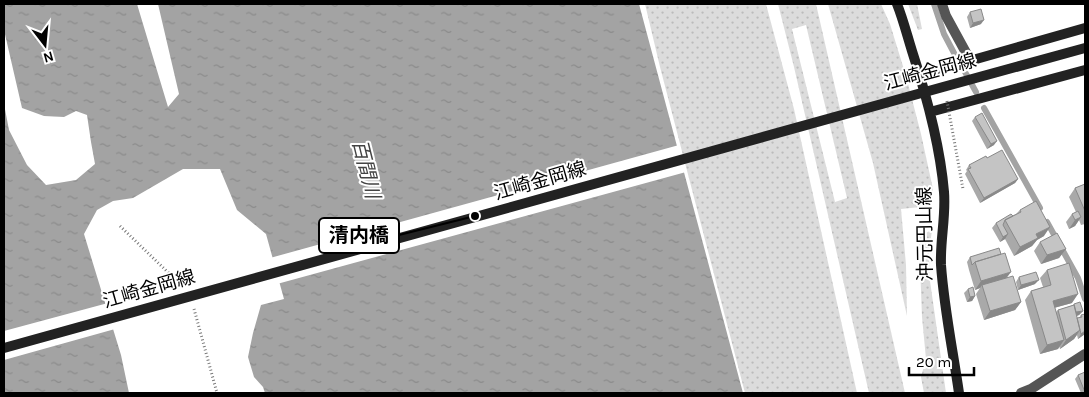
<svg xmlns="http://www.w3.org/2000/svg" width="1089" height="397" viewBox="0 0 1089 397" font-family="Karla,'Noto Sans JP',sans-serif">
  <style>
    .grass { fill: url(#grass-dots); fill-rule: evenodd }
    .water { fill: url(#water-ripples) }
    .pier { fill: #fff }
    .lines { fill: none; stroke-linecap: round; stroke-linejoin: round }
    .stream { stroke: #a3a3a3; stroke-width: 6 }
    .path { stroke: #777; stroke-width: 3; stroke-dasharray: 1 2.5; stroke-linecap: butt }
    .lane { stroke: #555; stroke-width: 10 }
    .street { stroke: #555; stroke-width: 10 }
    .secondary { stroke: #222; stroke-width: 10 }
    .path-bridge { stroke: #777; stroke-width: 3; stroke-dasharray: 1 2.5; stroke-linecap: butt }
    .secondary-bridge { stroke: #222; stroke-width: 10 }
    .wall { fill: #a9a9a9 }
    .shaded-wall { fill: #898989 }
    .building { fill: #c4c4c4; stroke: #898989 }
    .labels { text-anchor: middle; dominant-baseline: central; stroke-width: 4; stroke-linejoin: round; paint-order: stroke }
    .street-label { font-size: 19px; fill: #000; stroke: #fff }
    .water-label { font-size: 20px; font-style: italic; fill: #444; stroke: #fff }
    .leader { fill: none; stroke: #000; stroke-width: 2 }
    .callout-dot { fill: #000; stroke: #fff; stroke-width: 2 }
    .callout { fill: #fff; stroke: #000; stroke-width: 2 }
    .callout-label { font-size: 20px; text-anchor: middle; font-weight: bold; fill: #000 }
  </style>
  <defs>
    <pattern id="grass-dots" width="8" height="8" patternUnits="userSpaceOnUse" patternTransform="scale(1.25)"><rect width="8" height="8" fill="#dcdcdc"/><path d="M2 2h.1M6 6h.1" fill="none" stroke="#bbb" stroke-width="1.8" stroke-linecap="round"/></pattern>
    <pattern id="water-ripples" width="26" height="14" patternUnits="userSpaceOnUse" patternTransform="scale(1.25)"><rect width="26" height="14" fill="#a3a3a3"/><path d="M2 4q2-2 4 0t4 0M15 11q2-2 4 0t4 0" fill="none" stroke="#8b8b8b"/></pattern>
  </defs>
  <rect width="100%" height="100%" fill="#fff"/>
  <path class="grass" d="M645 4H766L794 109 857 393H745L660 67Z
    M778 4H816L905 393H869L794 67ZM806 25 847 198 835 202 792 29Z
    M828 4H881L890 24 906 76 921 134 933 189 930 206 901 209 906 265 907 316 873 163Z
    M908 4H917L922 29 918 30Z
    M932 230 929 252 930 281 946 393H924L921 377 926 359 922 317 919 236Z"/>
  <path class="water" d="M4 4H137L168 107 179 94 158 4H639L743 393H265L263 387 254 377 248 357 253 333 261 305 284 299 266 234 237 210 220 169H183L133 198 113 201 97 210 84 234 121 355 129 393H4V104L9 130 27 165 46 185 76 180 95 164 91 142 87 115 76 111 64 117 44 116 22 108 4 30Z"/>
  <path class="pier" d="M679 145 686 172 277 284 270 258Z
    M108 303 115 329 4 360V331Z"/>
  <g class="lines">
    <path class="stream" d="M934 4 944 34 954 53
      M965 72 976 92
      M984 108 1040 208
      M1047 222 1078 278 1085 299"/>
    <path class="path" d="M120 226 179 283
      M194 309 217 393"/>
    <path class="lane" d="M942 4 946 16 970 60"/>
    <path class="street" d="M1021 393 1031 389 1085 354"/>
    <path class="secondary" d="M897 4C903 19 907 35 912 51 927 97 940 144 944 192 946 217 940 240 941 265 944 308 953 351 959 393
      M920 75 1085 28
      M930 112 1085 70"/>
    <path class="path-bridge" d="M947 101 963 189"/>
    <path class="secondary-bridge" d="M4 348 943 87 1085 48"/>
  </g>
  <path class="wall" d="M970 12 981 24 970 28 967 17Z
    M975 117 994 145 987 149 972 121Z
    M987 158 1018 179 1015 183 980 203 965 174 967 171 966 170 969 165Z
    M1085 184V224L1081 225 1079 220 1075 226 1069 229 1066 222 1072 214 1076 212 1069 197 1075 188Z
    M1020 210 1044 236 1037 240 1032 246 1014 256 1005 239 1000 242 992 228 996 223 1016 214Z
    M1040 242 1066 249 1059 258 1041 264 1034 251Z
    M970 257 1006 278 1021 302 1015 310 984 320 976 294 980 288 975 290 969 270 967 262Z
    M1047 270 1072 303 1054 308 1056 312 1058 310 1073 305 1074 304 1083 311 1079 315 1077 316V318H1079L1081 315 1085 334 1078 339 1077 335 1074 339 1060 349 1059 346 1058 349 1040 354 1025 300 1031 291 1043 287 1040 278Z
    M1019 277 1035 284 1018 290 1016 282Z
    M968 289 975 296 972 301 967 302 964 293Z
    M1085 372V393H1081L1075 379 1078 375Z"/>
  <path class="shaded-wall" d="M984 20 981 24 970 28 973 23Z
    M997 141 994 145 987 149 991 144Z
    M1018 179 1015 183 980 203 984 198Z
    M1081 217 1075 226 1069 229 1075 220Z
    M1050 227 1044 236 1037 240 1032 246 1014 256 1020 247 1036 234Z
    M1008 234 1005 239 1000 242 1003 237Z
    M1066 249 1059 258 1041 264 1047 255Z
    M1011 272 1005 280 982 285 980 288 975 290 981 281Z
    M1039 280 1035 284 1018 290 1021 285Z
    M1078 294 1072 303 1046 310 1053 301Z
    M975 296 972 301 967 302 970 297Z
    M1021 302 1015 310 984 320 990 311Z
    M1083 311 1079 315 1073 317 1076 312Z
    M1080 330 1074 339 1060 349 1066 340Z
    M1085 331V334L1078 339 1081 334Z
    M1064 340 1058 349 1040 354 1047 345Z"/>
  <path class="building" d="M981 9 984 20 973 23 970 12Z
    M982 113 997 141 991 144 975 117Z
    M1002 150 1018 179 984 198 968 169 971 168 969 165 986 156 987 158Z
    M1085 184V211L1075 188Z
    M1036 201 1050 227 1036 234 1038 238 1020 247 1005 220 1021 212 1020 210Z
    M1078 211 1081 217 1075 220 1072 214Z
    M1011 214 1013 216 1005 220 1003 225 1008 234 1003 237 996 223Z
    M1057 233 1066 249 1047 255 1040 242Z
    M999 248 1001 254 975 262 972 265 970 257Z
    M1005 253 1011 272 981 281 975 262Z
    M1069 263 1078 294 1053 301 1064 340 1047 345 1031 291 1051 285 1047 270Z
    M1036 272 1039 280 1021 285 1019 277Z
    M1013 276 1021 302 990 311 982 285Z
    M973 287 975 296 970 297 968 289Z
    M1080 302 1083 311 1076 312 1074 304Z
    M1074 305 1080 330 1066 340 1058 310Z
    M1085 314V331L1081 334 1077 318 1082 317 1081 315Z
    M1085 372V392L1078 375Z"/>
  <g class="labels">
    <g class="street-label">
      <text transform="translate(930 72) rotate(-15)">江崎金岡線</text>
      <text transform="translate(540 181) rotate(-16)">江崎金岡線</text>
      <text transform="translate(925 234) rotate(-91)">沖元円山線</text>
      <text transform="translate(149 289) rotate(-16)">江崎金岡線</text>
    </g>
    <g class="water-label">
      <text transform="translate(366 169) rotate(76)">百間川</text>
    </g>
  </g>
  <path class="leader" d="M475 216L399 235"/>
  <circle class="callout-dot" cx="475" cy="216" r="5"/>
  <rect class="callout" x="319" y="218" width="80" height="35" rx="5"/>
  <g class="callout-label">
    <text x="359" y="242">清内橋</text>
  </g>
  <rect width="1089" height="397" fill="none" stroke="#000000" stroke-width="10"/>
  <g transform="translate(45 45) rotate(164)" stroke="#ffffff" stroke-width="4" paint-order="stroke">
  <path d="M0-4L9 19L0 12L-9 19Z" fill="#000000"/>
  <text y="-8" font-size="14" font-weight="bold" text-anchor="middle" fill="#000000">N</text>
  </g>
  <path d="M909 367v8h65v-8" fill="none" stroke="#000000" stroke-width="2.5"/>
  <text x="916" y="367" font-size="15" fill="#000000" stroke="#ffffff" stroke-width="4" paint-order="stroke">20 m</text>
</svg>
